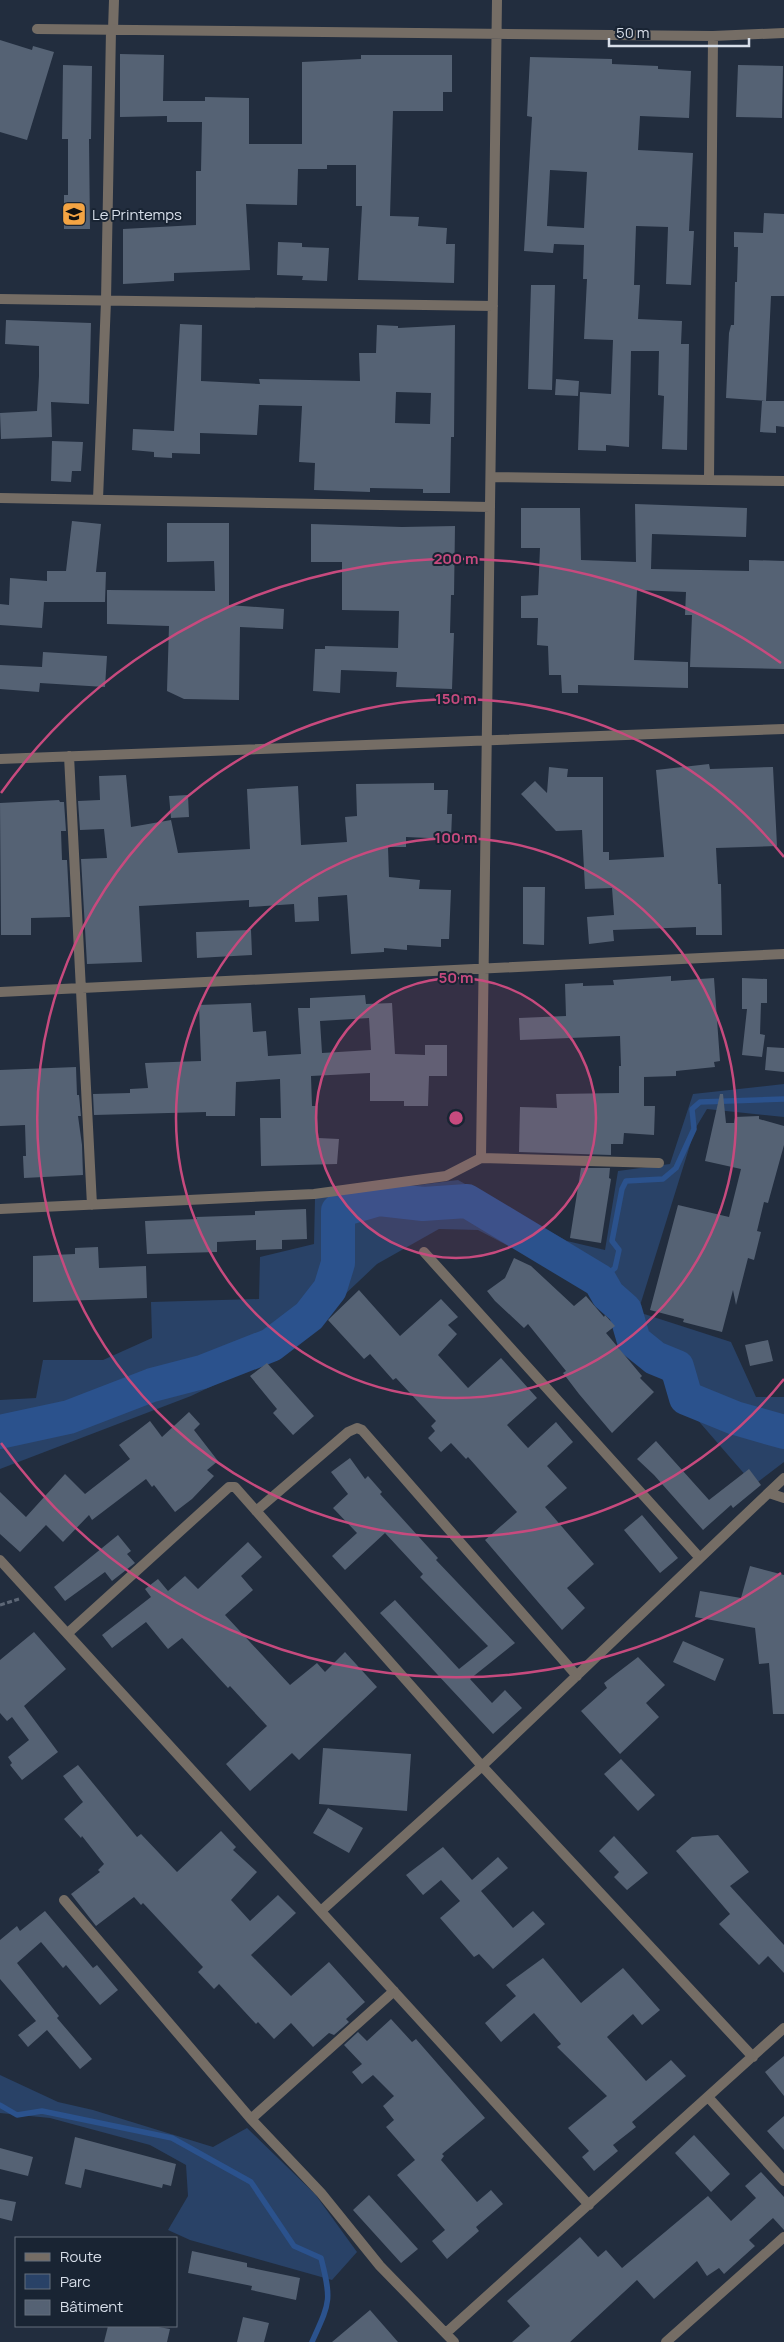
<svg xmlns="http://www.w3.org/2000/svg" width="784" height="2342" viewBox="0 0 784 2342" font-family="Manrope,sans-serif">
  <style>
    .green { fill: #294267 }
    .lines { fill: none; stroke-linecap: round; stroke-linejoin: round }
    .stream { stroke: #2b528d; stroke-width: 5.5 }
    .river { stroke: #2b528d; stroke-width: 34 }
    .building { fill: #556274; fill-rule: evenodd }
    .path { stroke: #5d6776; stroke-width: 3; stroke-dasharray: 5 2.5; stroke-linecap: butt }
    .pedestrian { stroke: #756d65; stroke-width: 10 }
    .minor { stroke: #756d65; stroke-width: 10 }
    .ring { fill: none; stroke: #c74a7e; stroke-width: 2.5 }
    .labels { text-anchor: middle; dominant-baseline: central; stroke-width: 4; stroke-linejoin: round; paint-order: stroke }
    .poi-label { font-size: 15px; fill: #d7dee9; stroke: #192433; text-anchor: start }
    .centre { fill: #c74a7e; stroke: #192433; stroke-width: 2.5 }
    .ring-label { font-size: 15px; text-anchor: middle; font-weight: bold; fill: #c74a7e; stroke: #192433; stroke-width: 4; stroke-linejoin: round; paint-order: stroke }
  </style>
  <rect width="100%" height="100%" fill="#222d3e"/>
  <path class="green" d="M784 1084V1117L707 1109 695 1129 638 1312 731 1342 756 1397H784V1462L754 1485 578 1282 478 1230 439 1229 377 1264 284 1352 191 1396 0 1469V1400L36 1398 43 1360H103L152 1338 151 1302 259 1299 260 1257 314 1244 315 1198 458 1180 567 1241 605 1250 618 1171 670 1164 693 1094Z
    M0 2075 58 2102 93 2110 213 2147 247 2128 315 2194 357 2252 332 2280 190 2240 168 2230 188 2196 186 2165 150 2145 50 2118 0 2113Z"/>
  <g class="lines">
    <path class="stream" d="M600 1281 615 1268 619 1250 612 1241 622 1189 626 1181 663 1179 676 1168 694 1129 692 1109 700 1102 784 1099
      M0 2105 17 2115 42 2111 172 2138 251 2182 294 2246 321 2258C332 2301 330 2302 312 2342"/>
    <path class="river" d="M0 1432 69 1417 152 1385 202 1372 271 1345 309 1316 330 1289 338 1263V1211L379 1199 423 1204 467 1201 600 1281 608 1295 625 1310 634 1341 655 1358 677 1367 686 1398 735 1418 784 1432"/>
  </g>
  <path class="building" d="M0 40 32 50 33 46 54 52 27 140 0 132Z
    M120 54 164 55 163 101H205V97L249 98V144H302V62L361 59V55H452V92H443V111H393L390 216 419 217 418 226 447 228 446 244H455L454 283 358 280 362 206H356V165H327V169H298L297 205 246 204 250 270 174 273V281L123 284V229L196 225V171H201L202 122H167V116L120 117Z
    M530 57 612 59V64L658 66V69L691 71 689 118 640 116 638 150 693 153 689 231H694L691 285 666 284 668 227 636 226 634 285H640L638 319 682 321 681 344H689L687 450 662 449 664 396 658 395 659 351H631L629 447 606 445V451L578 450 580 392 611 394 613 340 584 339 587 279H583L584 245 554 244 553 253 524 251 532 117 527 116ZM550 170 587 172 584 228 547 226Z
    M63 65 92 66 91 139H89L90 229H64V195H68V139H62Z
    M738 65 783 66 782 118 736 117Z
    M764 213 784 214V296H771L766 401 726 398 729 333 731 325H734L735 282H737L738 247H734V232L763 233Z
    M278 242 302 243V247L329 248 327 281 302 280 303 276 277 275Z
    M531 285H555L552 390 528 389Z
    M6 320 91 323 89 404 51 402 52 437 1 439 0 413 37 411 39 376V346L5 344Z
    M180 324 202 325 201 381 260 384 259 379 360 381 359 353H376L377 325 398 326V328L455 325 454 437H451L450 493H423V489L370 488V492L314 490 315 463 299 462 302 406 259 405 257 435 200 433V454L172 453V458L154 457V452L132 450 133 429 174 431ZM396 392 431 393 430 424 395 423Z
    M556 379 579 381 578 396 555 395Z
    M762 401H784V427L776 426V433L760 432Z
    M52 441 83 442 81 471H72L71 482 51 481Z
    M635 504 747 508 746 537 652 534 651 569 749 571V560L784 561V669L690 667 692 615H685L686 592 637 590 634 660 688 662V688L578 685V693H562L561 675H549L548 646 537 645 538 618H521V596L538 595 540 548H521V508H580L581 560 636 562Z
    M72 521 101 524 96 572H106L105 602H44L42 628 0 625V604L9 605 10 578 47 581V571H66Z
    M167 523H229V605L284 609 283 629 240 627 239 700 184 699 167 691 169 626 107 624V590L215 591 214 561 167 562Z
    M311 524 402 527 455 526 454 595H451L450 633H454L452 689 396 687 397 672 341 670 340 693 313 691 315 649H325V646L398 648 399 611 342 610V562H311Z
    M43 652 107 656 105 687 40 683 39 692 0 689V665L42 667Z
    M709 764 710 769 773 767 777 846 716 848 718 884H721L722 935H696V927L613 930 614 941 589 944 587 917 614 915 612 888 585 889 582 830 556 831 521 794 535 781 547 793 549 767 568 769 567 777H603V852H609V860L664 857 656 770Z
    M126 775 131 827 171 820 178 853 250 849 247 789 298 786 301 845 347 842 345 817 357 816 356 784 434 783V790H448L447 814H452L451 839 406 837V847H388L389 877 420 880 419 889 451 890 449 939H441V947L407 945V950L384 948V952L351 954 347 895 318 897 319 921 295 922 294 904 249 907V900L139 906 142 962 87 964 81 859 107 858 104 829 80 830 78 801 100 800 99 776Z
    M188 795 189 817 171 818 169 796Z
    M59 800 60 802H64L66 831H61L62 860H67L70 917 31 918V935H1L0 803Z
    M523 887H545L544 945 523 944Z
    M251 930 252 955 197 958 196 932Z
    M671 976V981L714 978 720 1061 714 1062 715 1067 676 1071V1076L644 1077V1106H655L654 1135 624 1133 623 1144H611V1155L519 1152 520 1107 557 1108 556 1094 619 1093V1066H621L620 1036 520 1040 519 1018 566 1016 565 984 583 983V986L614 985 613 980Z
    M742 978 767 979V1003H761L760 1034 765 1035 762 1057 742 1055 747 1009H742Z
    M365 995 366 1004 392 1003 395 1054 425 1055V1045H447V1076H429L428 1106H404V1101H370V1073L311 1076 312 1106H317L318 1138 339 1139 337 1164 261 1166 260 1118H281L280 1079 236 1082 235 1116H206V1112L94 1115 93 1094 130 1093V1089L148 1088 145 1063 201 1061 199 1005 251 1003 253 1032 266 1031 268 1056 301 1054 298 1008H310V998ZM369 1018 371 1050 322 1053 320 1021Z
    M767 1047 784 1048V1072L765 1070Z
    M76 1067 77 1095H79L81 1116H78L82 1145 83 1175 24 1178 23 1156H26L25 1125 0 1126V1070Z
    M720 1094H723L726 1123H734L735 1117 759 1116V1119L784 1126V1145L768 1203 764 1202 757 1231 761 1232 754 1260 748 1258 736 1305 733 1290 722 1332 683 1322 684 1319 650 1310 678 1205 729 1217 741 1169 705 1161Z
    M581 1168H610L609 1178 611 1179 601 1243 570 1238Z
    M306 1209 307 1239 282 1240V1249L256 1250V1240L217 1242V1252L147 1254 145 1221 197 1219 196 1217 255 1215V1211Z
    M98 1247 99 1268 146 1266 147 1298 33 1302V1256L75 1254V1248Z
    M514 1258 531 1266 574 1306 586 1296 604 1317 605 1315 615 1326 606 1333 642 1376 640 1378 654 1392 612 1433 579 1394 563 1373 566 1371 528 1324 524 1328 495 1301 487 1291 505 1278Z
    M359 1290 400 1336 441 1299 458 1317 448 1325 457 1334 438 1355 468 1388 501 1358 537 1398 507 1425 517 1436 528 1448 556 1422 573 1442 547 1466 567 1488 545 1507 594 1564 567 1588 585 1608 562 1630 485 1540 517 1512 468 1457 466 1459 451 1443 441 1452 428 1438 435 1431 431 1426 436 1421 396 1378 393 1380 370 1354 364 1359 328 1320Z
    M768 1340 773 1361 750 1366 745 1345Z
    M267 1363 314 1416 293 1435 273 1413 277 1409 250 1376Z
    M189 1412 200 1424 194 1430 218 1461 207 1470 214 1476 192 1499 175 1512 154 1485 152 1487 146 1479 92 1520 89 1515 63 1542 46 1525 20 1552 0 1534V1492L26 1517 65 1474 85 1494 130 1459 119 1445 150 1421 162 1437Z
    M656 1441 709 1500 749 1469 761 1485 733 1508 731 1505 703 1530 654 1475 637 1459Z
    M350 1458 365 1479 368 1476 382 1492 380 1494 438 1558 436 1560 515 1643 470 1679 492 1703 505 1690 522 1708 493 1734 380 1613 395 1600 459 1669 488 1646 420 1577 423 1574 385 1533 345 1570 332 1556 357 1533 333 1508 348 1494 331 1472Z
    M642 1515 678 1558 660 1573 624 1530Z
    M118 1535 131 1551 127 1554 135 1563 112 1581 105 1572 65 1601 54 1587Z
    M248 1542 262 1557 241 1576 253 1590 225 1615 290 1685 317 1663 325 1672 345 1652 377 1687 299 1760 292 1753 250 1791 226 1764 267 1726 230 1686 228 1688 182 1638 168 1649 146 1622 112 1648 102 1635 151 1597 145 1589 158 1579 168 1591 185 1576 198 1589Z
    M750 1566 784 1575V1714H773L769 1663 759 1664 755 1628 695 1617 700 1591 741 1598Z
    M34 1632 66 1669 24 1706 58 1752 22 1780 10 1765 12 1763 8 1757 29 1740 12 1717 7 1721 0 1713V1660Z
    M683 1641 724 1659 715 1681 673 1662Z
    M638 1657 665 1685 646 1703 659 1717 620 1754 581 1711 607 1688 604 1683Z
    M323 1748 411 1754 407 1811 319 1804Z
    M621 1759 655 1795 638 1811 604 1774Z
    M78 1765 137 1837 141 1834 177 1872 221 1831 236 1847 233 1850 257 1872 231 1900 250 1921 278 1895 296 1913 251 1955 291 1996 329 1962 365 2002 346 2019 349 2022 334 2035 329 2033 313 2047 291 2023 274 2039 258 2022 256 2024 219 1984 214 1989 198 1972 203 1967 143 1903 141 1905 134 1897 96 1926 71 1894 100 1872 98 1870 104 1864 82 1836 81 1838 64 1819 83 1802 63 1776Z
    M328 1808 363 1828 349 1853 313 1833Z
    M718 1835 749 1872 730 1886 784 1945V1973L768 1956 759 1965 719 1924 730 1914 676 1851 692 1837Z
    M614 1836 648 1873 627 1890 614 1877 619 1872 599 1851Z
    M443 1847 472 1880 498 1857 508 1868 481 1891 513 1928 533 1911 545 1924 493 1969 479 1954 474 1957 440 1918 460 1901 441 1880 423 1895 406 1875Z
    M45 1911 93 1968 97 1965 118 1990 100 2005 66 1965 63 1968 41 1942 17 1963 59 2016 57 2018 92 2059 80 2069 47 2030 28 2047 18 2035 36 2021 0 1979V1940L17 1926 20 1931Z
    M543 1958 581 2003 623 1968 660 2010 642 2025 633 2014 607 2037 646 2081 671 2060 686 2076 632 2122 636 2127 613 2145 618 2151 594 2171 582 2157 589 2151 568 2128 607 2096 557 2047 561 2044 534 2013 501 2042 485 2023 516 1996 506 1985Z
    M391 2019 412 2042 416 2039 485 2118 442 2154 444 2156 441 2160 477 2202 491 2190 503 2204 476 2227 479 2231 447 2259 432 2241 445 2230 397 2175 415 2160 386 2127 394 2120 383 2106 394 2096 373 2075 362 2084 352 2072 362 2064 344 2045 358 2032 367 2041Z
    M784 2056V2096L765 2072Z
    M784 2116V2150L767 2131Z
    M694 2135 730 2174 711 2192 675 2153Z
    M75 2137 176 2164 171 2186 163 2184 162 2188 85 2169 81 2188 65 2184Z
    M0 2148 33 2157 28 2176 0 2169Z
    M761 2172 784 2197V2230L773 2218 749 2240 755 2246 724 2274 719 2268 707 2276 697 2261 654 2299 637 2280 570 2342H512L530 2326 507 2301 580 2237 598 2257 606 2250 622 2268 708 2196 731 2221 756 2198 745 2186Z
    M369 2195 418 2249 401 2263 353 2210Z
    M0 2199 16 2202 12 2221 0 2218Z
    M192 2251 247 2263V2267L300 2278 296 2300 251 2290 252 2286 188 2273Z
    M370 2310 398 2342H332Z
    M243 2317 269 2323 264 2342H237Z
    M108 2326H153L170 2329 167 2342H104Z"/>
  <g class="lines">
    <path class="path" d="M0 1605 19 1599"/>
    <path class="pedestrian" d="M113 30 114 0"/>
    <path class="minor" d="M37 29 713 36 784 33
      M0 299 493 306
      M491 477 784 481
      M709 480 713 36
      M0 498 490 507
      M98 499 106 301 111 30
      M69 756 92 1205
      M0 759 784 729
      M0 992 784 954
      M481 1158 497 0
      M0 1209 314 1194 446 1176 481 1158 659 1163
      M424 1252 699 1557
      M769 1493 784 1498
      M256 1511 348 1432 357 1428 362 1430 577 1676
      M0 1560 589 2205
      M68 1633 229 1487H235L482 1766 753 2057
      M64 1900 251 2119 321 2193 380 2266 454 2342
      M321 1911 482 1766 784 1478
      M708 2097 784 2181
      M251 2119 394 1991
      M446 2333 784 2028
      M666 2342 784 2237"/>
  </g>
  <circle cx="456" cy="1118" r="140" fill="#c74a7e" fill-opacity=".12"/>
  <g class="ring">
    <circle cx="456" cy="1118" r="140"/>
    <circle cx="456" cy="1118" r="280"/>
    <path d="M784 1379A419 419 0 1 1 784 857"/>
    <path d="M781 1573A559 559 0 0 1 1 1443M1 793A559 559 0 0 1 781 663"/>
  </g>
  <defs>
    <symbol id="school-square" viewBox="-11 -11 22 22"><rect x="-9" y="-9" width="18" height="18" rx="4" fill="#f4a443" stroke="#192433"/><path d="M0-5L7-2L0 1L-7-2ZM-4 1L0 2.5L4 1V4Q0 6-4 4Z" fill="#111"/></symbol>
  </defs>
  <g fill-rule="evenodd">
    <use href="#school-square" x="60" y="200" width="28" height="28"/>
  </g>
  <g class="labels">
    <g class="poi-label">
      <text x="92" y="214">Le Printemps</text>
    </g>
  </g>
  <circle cx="456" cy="1118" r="8" class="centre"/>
  <g class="ring-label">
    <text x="456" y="564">200 m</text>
    <text x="456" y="704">150 m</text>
    <text x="456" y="843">100 m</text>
    <text x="456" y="983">50 m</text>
  </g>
  <rect x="15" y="2237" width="162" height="90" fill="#192433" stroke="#656e7c"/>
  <rect x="25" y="2253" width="25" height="8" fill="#756d65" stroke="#656e7c"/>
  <text x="60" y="2262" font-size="15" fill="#d7dee9">Route</text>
  <rect x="25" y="2274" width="25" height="15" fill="#294267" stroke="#656e7c"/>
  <text x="60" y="2287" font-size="15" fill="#d7dee9">Parc</text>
  <rect x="25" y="2300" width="25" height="15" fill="#556274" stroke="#656e7c"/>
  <text x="60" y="2312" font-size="15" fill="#d7dee9">Bâtiment</text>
  <path d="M609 38v8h140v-8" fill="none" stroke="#d7dee9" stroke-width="2.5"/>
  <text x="616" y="38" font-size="15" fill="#d7dee9" stroke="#192433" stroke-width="4" paint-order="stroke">50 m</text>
</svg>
